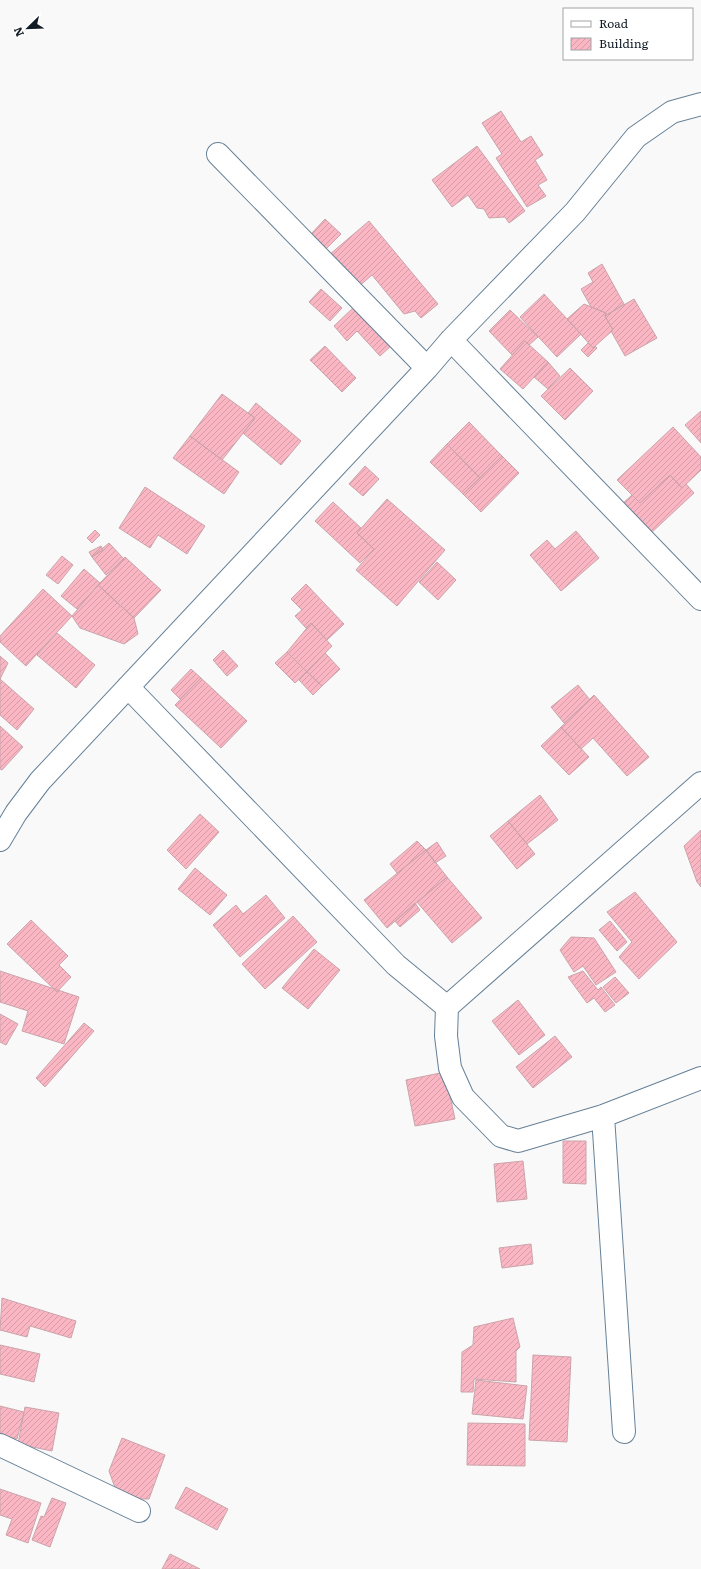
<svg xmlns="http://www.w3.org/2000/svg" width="701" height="1569" viewBox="0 0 701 1569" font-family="Literata,serif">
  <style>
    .building { fill: url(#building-hatch); stroke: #cba4ab }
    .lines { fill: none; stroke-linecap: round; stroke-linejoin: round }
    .minor-casing { stroke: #658097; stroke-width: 24 }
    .minor { stroke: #fff; stroke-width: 22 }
  </style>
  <defs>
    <pattern id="building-hatch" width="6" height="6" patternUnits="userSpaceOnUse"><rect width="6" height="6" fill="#fab6c3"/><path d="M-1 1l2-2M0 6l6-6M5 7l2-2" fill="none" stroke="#d59ca7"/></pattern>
  </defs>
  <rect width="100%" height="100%" fill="#f9f9f9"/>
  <path class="building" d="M501 111 521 142 531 136 543 155 535 160 547 180 538 185 546 196 527 207 496 158 502 154 482 123Z
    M477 146 525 211 509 223 505 217 489 218 484 209 477 208 468 195 452 207 432 180Z
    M325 219 341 234 326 249 311 234Z
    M369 221 438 304 421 318 415 311 404 314 372 275 357 288 329 255Z
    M602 264 624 304 605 316 606 313 591 307 581 289 593 282 588 273Z
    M321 289 342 308 330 321 309 302Z
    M544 294 581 334 557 357 520 317Z
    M634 299 657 338 625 356 611 331 613 330 605 316Z
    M584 304 606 313 605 316 613 330 593 348 567 319Z
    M355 306 392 345 380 356 357 331 347 341 334 326Z
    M510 310 538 337 529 345 525 341 512 355 489 331Z
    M525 341 548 362 523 389 500 369Z
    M588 343 593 348 595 346 597 348 588 357 581 350Z
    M325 346 356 378 342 392 310 360Z
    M548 362 560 376 548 389 534 377Z
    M570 368 593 391 565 420 541 396Z
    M222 394 255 418 222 460 190 436Z
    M256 403 301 441 281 465 243 433 255 418 248 413Z
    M701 411V443L685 425Z
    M469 422 502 456 480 478 447 444Z
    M673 427 701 457V470L682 488 670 475 640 503 617 480Z
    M190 436 239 472 224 494 173 458Z
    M447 444 480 478 463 494 430 462Z
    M502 456 519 473 481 512 463 494Z
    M365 466 379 479 363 496 349 484Z
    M670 475 682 488 686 484 694 493 650 534 622 504 632 495 640 503Z
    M145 487 205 526 187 554 158 535 150 548 119 528Z
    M387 499 445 550 397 606 356 570 374 549 357 533Z
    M333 502 361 528 357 533 374 549 360 563 315 521Z
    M95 530 100 535 92 543 87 538Z
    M576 531 599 558 561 591 530 555 547 540 555 549Z
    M109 543 124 559 106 575 92 557Z
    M101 546 103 550 92 557 89 552Z
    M62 556 73 565 58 584 46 575Z
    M125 557 161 590 134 618 98 585Z
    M437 562 456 580 438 600 419 582Z
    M84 569 100 583 77 609 61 596Z
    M306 584 344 624 327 640 311 623 306 628 295 616 302 610 291 599Z
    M98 585 134 618 138 634 124 644 80 628 72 616Z
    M43 589 72 616 26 666 0 642V636Z
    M311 623 332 646 307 672 287 652Z
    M57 633 95 665 76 688 37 655Z
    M223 650 238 666 227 676 213 660Z
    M287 652 307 672 295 683 275 663Z
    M325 653 340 669 322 686 307 672Z
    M0 656 8 663 0 679Z
    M191 669 201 678 180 699 171 690Z
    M307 672 322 686 313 695 299 680Z
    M201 678 247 721 221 748 175 705Z
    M0 679 34 709 17 730 0 715Z
    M578 685 590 700 564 723 551 707Z
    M594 695 649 757 627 776 593 738 581 749 561 727Z
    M0 726 23 747 2 770 0 769Z
    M561 727 589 757 569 775 541 746Z
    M540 795 558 820 527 844 508 821Z
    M200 814 219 832 186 869 167 850Z
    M508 821 535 854 517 869 490 836Z
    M701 830V887L697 882 684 846Z
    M417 841 426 850 397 873 390 864Z
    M437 842 446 856 435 863 426 850Z
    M426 850 447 877 387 928 364 900Z
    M195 868 227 895 210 915 178 889Z
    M447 877 482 918 452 943 417 902Z
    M635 892 677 942 639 979 619 957 632 942 607 912Z
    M266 895 285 918 240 957 213 925 236 905 243 914Z
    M415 903 420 910 400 927 395 921Z
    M293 916 317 942 265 989 242 964Z
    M31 920 68 956 59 965 71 977 57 992 7 944Z
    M610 921 627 942 617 951 599 930Z
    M571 937 594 938 616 972 596 985 583 966 574 972 560 950Z
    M314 949 340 970 308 1009 282 988Z
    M0 971 79 997 64 1044 22 1031 28 1011 0 1002Z
    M583 971 598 990 601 987 615 1005 605 1012 594 998 587 1003 568 977Z
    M615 977 629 993 616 1003 603 987Z
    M518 1000 545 1035 519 1055 492 1021Z
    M0 1014 18 1024 6 1045 0 1042Z
    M84 1023 94 1031 45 1087 36 1078Z
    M555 1036 572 1057 533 1088 516 1067Z
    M445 1072 455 1119 415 1126 406 1080Z
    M563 1141H586V1184L563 1183Z
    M523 1161 527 1199 497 1202 494 1164Z
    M531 1244 533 1264 502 1268 499 1248Z
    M2 1298 76 1321 71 1338 30 1326 27 1337 0 1330Z
    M513 1318 520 1347 516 1351V1382L474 1379 473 1392H461L462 1352 473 1345 474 1327Z
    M0 1345 40 1354 34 1382 0 1374Z
    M533 1355 571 1357 567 1442 529 1440Z
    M476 1380 527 1386 523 1419 472 1414Z
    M0 1406 24 1412 17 1439 0 1435Z
    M25 1407 59 1413 52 1451 18 1444Z
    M468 1423 525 1424V1466L467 1465Z
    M122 1438 165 1455 149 1499H132L120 1493 114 1485 109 1471Z
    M186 1487 228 1509 217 1530 175 1508Z
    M0 1489 41 1503 28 1543 6 1535 12 1519 0 1515Z
    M52 1498 66 1503 50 1547 32 1540 41 1516 44 1517Z
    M170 1554 200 1569H162Z"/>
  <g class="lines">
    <defs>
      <path id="minor" d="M218 154 427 368
        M451 340 701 599
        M128 687 396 965 447 1007 446 1036 450 1068 463 1097 501 1136 518 1141 603 1116 701 1078
        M0 840 16 813 40 781 427 368 451 340 575 212 636 137 672 112 701 104
        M447 1007 701 783
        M603 1116 624 1432
        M0 1445 139 1511"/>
    </defs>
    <use href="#minor" class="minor-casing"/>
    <use href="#minor" class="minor"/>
  </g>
  <rect x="563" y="8" width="130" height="52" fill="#ffffff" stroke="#a0a4a8"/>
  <rect x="571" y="21" width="20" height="6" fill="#ffffff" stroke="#a0a4a8"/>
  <text x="599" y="28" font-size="12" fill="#121c26">Road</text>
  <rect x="571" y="38" width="20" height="12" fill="url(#building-hatch)" stroke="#a0a4a8"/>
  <text x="599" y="48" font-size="12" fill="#121c26">Building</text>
  <g transform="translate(28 28) rotate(247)" stroke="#ffffff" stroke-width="3" paint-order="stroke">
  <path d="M0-3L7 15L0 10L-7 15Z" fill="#121c26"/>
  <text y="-6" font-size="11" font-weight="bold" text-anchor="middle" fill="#121c26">N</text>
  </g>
</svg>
